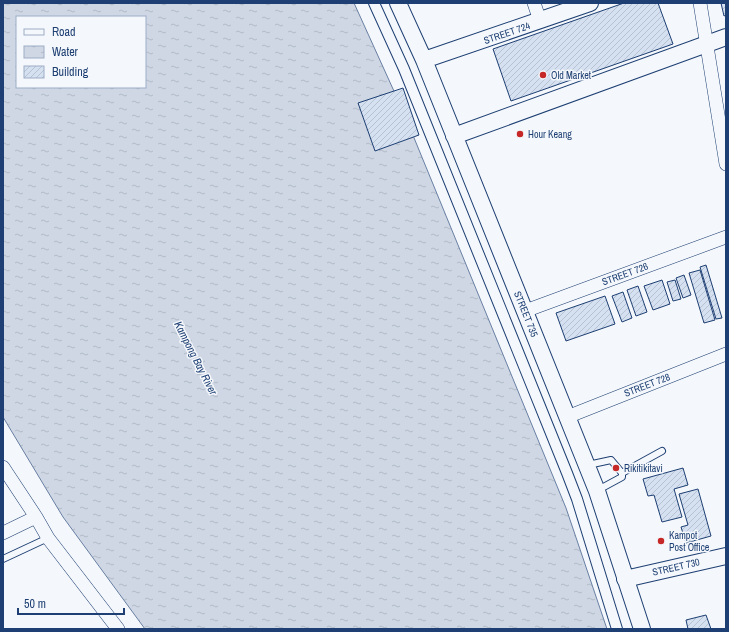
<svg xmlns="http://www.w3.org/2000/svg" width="729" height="632" viewBox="0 0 729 632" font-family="'Archivo Narrow',sans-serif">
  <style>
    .water { fill: url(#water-ripples); stroke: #687fa3; fill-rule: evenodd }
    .building { fill: url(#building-hatch); stroke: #1d3f73 }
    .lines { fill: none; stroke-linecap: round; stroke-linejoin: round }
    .service-casing { stroke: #1d3f73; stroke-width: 8 }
    .pedestrian-casing { stroke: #1d3f73; stroke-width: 12 }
    .minor-casing { stroke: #1d3f73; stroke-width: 14 }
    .tertiary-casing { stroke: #1d3f73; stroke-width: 18 }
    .service { stroke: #f4f7fb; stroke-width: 6 }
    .pedestrian { stroke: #f4f7fb; stroke-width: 10 }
    .minor { stroke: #f4f7fb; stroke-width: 13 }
    .tertiary { stroke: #f4f7fb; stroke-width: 16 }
    .poi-dot { fill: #c62828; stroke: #f4f7fb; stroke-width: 1.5 }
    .labels { text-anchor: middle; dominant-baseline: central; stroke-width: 3; stroke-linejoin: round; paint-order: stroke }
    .street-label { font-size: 10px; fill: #1d3f73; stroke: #f4f7fb }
    .poi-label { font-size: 10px; fill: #1d3f73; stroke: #f4f7fb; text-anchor: start }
    .water-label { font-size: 11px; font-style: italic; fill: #1d3f73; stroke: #f4f7fb }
  </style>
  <defs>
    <pattern id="water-ripples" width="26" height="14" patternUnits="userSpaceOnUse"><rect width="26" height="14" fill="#cfd7e4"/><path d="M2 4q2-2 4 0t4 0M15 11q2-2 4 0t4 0" fill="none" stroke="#b1bac7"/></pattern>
    <pattern id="building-hatch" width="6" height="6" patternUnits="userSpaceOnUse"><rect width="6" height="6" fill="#d5e0f0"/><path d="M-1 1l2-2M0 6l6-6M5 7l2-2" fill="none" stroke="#b6c1d1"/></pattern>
  </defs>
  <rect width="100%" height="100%" fill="#f4f7fb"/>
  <path class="water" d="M3 3H354L403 111 566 508 607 629H145L63 517 3 417ZM17 17H145V87H17Z"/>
  <path class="building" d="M624 3H658L673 44 511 101 493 49Z
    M721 3H726V15L724 16Z
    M403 88 419 135 375 151 358 103Z
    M706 265 722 318 716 319 700 267Z
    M700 270 715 320 704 323 689 273Z
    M684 275 691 295 683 298 676 278Z
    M662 280 670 304 653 310 644 286Z
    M675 280 681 299 673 301 667 282Z
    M638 286 647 312 636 316 627 290Z
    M623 292 632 318 622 322 612 296Z
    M605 296 615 324 566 341 556 313Z
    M683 468 688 485 674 489 682 517 662 522 654 495 648 496 643 479Z
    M698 489 711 536 686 543 681 527 688 525 679 494Z
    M706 615 711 629H688L686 620Z"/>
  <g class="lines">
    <defs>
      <path id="service" d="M588 465 611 460 622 473V477L598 490
        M622 473 662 451
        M3 559 48 538"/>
      <path id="pedestrian" d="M374 3 404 69 567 473 577 499 617 629"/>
      <path id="minor" d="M534 3 540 21
        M700 3 726 164
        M525 311 726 237
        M567 417 726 354
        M3 467 36 517
        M3 533 36 517 48 538 118 629"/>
      <path id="tertiary" d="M398 3 424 60 597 491 642 629
        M424 60 590 3
        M454 136 726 37
        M625 579 726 556"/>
    </defs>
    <use href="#service" class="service-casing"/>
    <use href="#pedestrian" class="pedestrian-casing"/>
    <use href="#minor" class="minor-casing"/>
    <use href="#tertiary" class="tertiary-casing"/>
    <use href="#service" class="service"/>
    <use href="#pedestrian" class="pedestrian"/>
    <use href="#minor" class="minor"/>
    <use href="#tertiary" class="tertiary"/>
  </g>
  <g class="poi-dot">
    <circle cx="543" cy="75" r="4"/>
    <circle cx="520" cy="134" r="4"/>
    <circle cx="616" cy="468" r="4"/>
    <circle cx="661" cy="541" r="4"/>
  </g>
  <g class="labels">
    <g class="street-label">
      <text transform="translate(507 33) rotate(-19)">STREET 724</text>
      <text transform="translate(625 274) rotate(-20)">STREET 726</text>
      <text transform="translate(526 314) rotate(68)">STREET 735</text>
      <text transform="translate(647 385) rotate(-21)">STREET 728</text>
      <text transform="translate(676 567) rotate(-13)">STREET 730</text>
    </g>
    <g class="poi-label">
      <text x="551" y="75">Old Market</text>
      <text x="528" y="134">Hour Keang</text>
      <text x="624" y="468">Rikitikitavi</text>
      <text x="669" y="535">Kampot<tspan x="669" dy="12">Post Office</tspan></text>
    </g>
    <g class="water-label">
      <text transform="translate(196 358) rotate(63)">Kampong Bay River</text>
    </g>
  </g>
  <rect width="729" height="632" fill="none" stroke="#1d3f73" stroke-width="8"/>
  <rect x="16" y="16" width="130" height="72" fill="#f4f7fb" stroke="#9eadc5"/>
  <rect x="24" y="29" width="20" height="6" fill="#f4f7fb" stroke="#9eadc5"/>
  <text x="52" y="36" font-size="12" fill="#1d3f73">Road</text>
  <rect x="24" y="46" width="20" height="12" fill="url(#water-ripples)" stroke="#9eadc5"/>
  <text x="52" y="56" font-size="12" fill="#1d3f73">Water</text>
  <rect x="24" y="66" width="20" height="12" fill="url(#building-hatch)" stroke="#9eadc5"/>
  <text x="52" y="76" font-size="12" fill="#1d3f73">Building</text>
  <path d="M18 608v6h106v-6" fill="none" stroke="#1d3f73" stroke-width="2"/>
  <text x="24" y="608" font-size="12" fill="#1d3f73" stroke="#f4f7fb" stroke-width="3" paint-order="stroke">50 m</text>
</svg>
